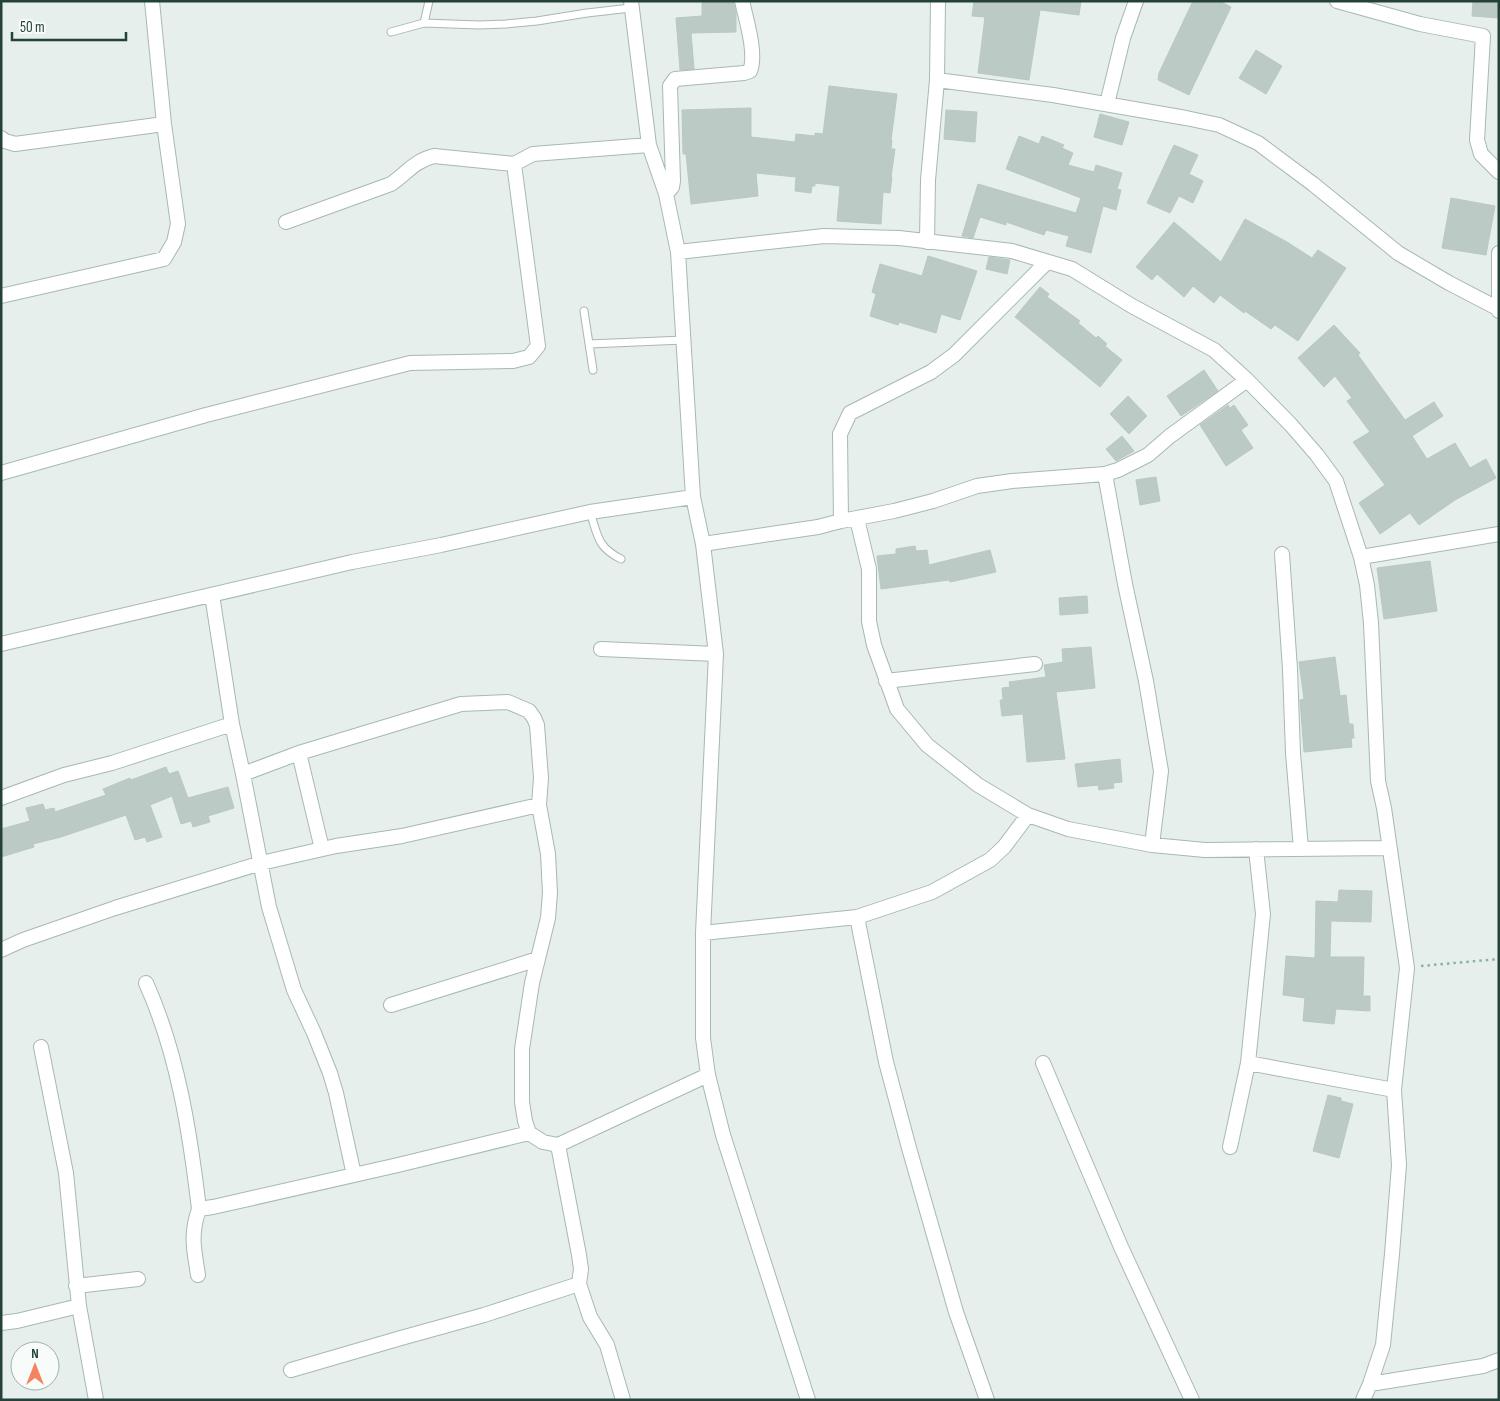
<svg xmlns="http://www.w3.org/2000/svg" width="1500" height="1401" viewBox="0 0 1500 1401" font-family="'Sofia Sans Condensed',sans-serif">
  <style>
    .building { fill: #bbcac4; stroke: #b8c9c2 }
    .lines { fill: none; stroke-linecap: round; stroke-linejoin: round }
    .lane-casing { stroke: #a8b8b2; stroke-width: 9 }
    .street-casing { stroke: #a8b8b2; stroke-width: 16 }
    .path { stroke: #86b3a5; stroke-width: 2.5; stroke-dasharray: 2.5 4; stroke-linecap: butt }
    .lane { stroke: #fff; stroke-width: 7 }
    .street { stroke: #fff; stroke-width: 14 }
  </style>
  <rect width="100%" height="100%" fill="#e6efeb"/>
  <path class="building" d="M702 1H733L736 13V32L691 33 694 69 680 70 676 18 702 16Z
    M974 1H1081L1079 15 1040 10 1029 80 978 73 985 17 972 16Z
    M1193 1H1219L1231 7 1189 95 1158 80 1159 73Z
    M1473 1H1499V18L1472 16Z
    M1256 50 1282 66 1266 94 1239 78Z
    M829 86 897 94 891 140H892L891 149H895L891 177H892L890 193 883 192 881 224 837 221 840 186 815 183V186H812L811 193 795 191 796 177 756 173 758 196 691 204 686 154H683L682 110 751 108V137L795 142 796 134 815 136V133L823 134Z
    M946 110 977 112 975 142 944 139Z
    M1100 114 1129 122 1122 145 1094 137Z
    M1019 136 1039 144 1042 136 1064 145 1062 148 1073 153 1068 165 1094 172 1096 165 1122 173 1117 189 1121 190 1116 210 1103 206 1091 253 1066 246 1069 236 1046 230 1044 235 1006 222V225L980 217 973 238 962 236 978 184 1076 213 1081 198 1006 169Z
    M1174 145 1198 155 1189 174 1203 181 1193 203 1179 196 1170 213 1147 203Z
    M1451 198 1495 206 1486 255 1442 248Z
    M1245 219 1287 242 1312 258 1318 250 1346 268 1298 341 1275 325 1271 329 1245 311 1244 313 1220 295 1214 303 1193 286 1184 297 1157 274 1152 280 1136 267 1174 222 1221 262Z
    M928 256 977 271 960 320 941 314 936 333 899 322 898 325 870 316 876 294 872 292 880 264 922 276Z
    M989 257 1010 260 1007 274 986 269Z
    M1040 287 1049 294 1047 297 1080 321 1078 323 1096 338 1098 336 1107 344 1105 346 1122 360 1100 387 1015 317Z
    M1334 325 1360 353 1358 355 1405 420 1434 402 1443 416 1412 436 1427 459 1455 443 1470 468 1486 459 1496 478 1455 500 1419 525 1410 513 1380 534 1359 503 1385 485 1353 442 1370 432 1347 401 1352 398 1335 376 1324 387 1298 358Z
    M1204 370 1218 391 1181 416 1167 396Z
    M1128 396 1147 416 1129 434 1110 414Z
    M1228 405 1230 408 1234 405 1248 425 1241 430 1253 448 1226 466 1200 425Z
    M1122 436 1134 451 1116 461 1106 449Z
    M1156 477 1160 501 1140 505 1136 480Z
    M915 546 916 551 927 550 929 565 990 550 996 572 950 582 949 580 881 589 877 556 896 554V549Z
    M1430 561 1437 611 1384 619 1377 568Z
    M1087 596 1088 613 1060 615 1059 598Z
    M1091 647 1095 688 1056 692 1065 759 1027 762 1023 714 1002 716 1000 700H1003L1002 688 1010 687 1009 682 1046 677 1044 665 1063 662 1062 649Z
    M1335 657 1340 696 1346 695 1349 724H1353L1354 738H1351L1352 747 1304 752 1300 700 1304 699 1299 662Z
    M1120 759 1122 782 1113 783 1114 788 1099 790 1098 785 1078 787 1075 764Z
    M166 767 169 774 178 771 188 798 228 787 234 808 208 816 210 822 193 827 191 821 181 824 172 796 150 805 162 837 147 842 145 837 135 840 126 815 61 837 33 844 34 847 1 857V829L30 821 26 808 43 804 45 810 54 808 55 812 106 795 103 789 130 778 131 780Z
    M1339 890 1372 891 1371 922 1331 921 1330 957H1364L1363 996H1370V1011L1336 1009 1334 1024 1303 1021 1305 998 1283 995 1286 956 1315 958 1316 901 1338 902Z
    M1328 1095 1341 1098V1101L1353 1104 1339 1158 1313 1151Z"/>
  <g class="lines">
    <defs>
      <path id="lane" d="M424 23 429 1
        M391 32 424 23 479 25 506 24 537 21 587 13 631 8
        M584 311 593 370
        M589 344 684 340
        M590 512C598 536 597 547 621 559"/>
      <path id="street" d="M631 1 649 145 666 194 678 252 693 497 703 544 716 654 703 933V1038L708 1075 723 1135 808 1400
        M1337 1 1420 24 1483 36 1477 140 1481 154 1499 172
        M937 80 1053 95 1186 118 1219 125 1258 143 1313 184 1398 253 1449 283 1499 309
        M1107 104 1123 38 1136 1
        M1 138 5 141 15 144 164 124
        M666 194 672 187 673 181 670 86 675 79 744 73 750 71C757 54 746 19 742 1
        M286 222 391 184C407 173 414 161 434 156L514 164 533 154 649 145
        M927 242 928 180 937 80 938 1
        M678 252 824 236 899 238 1012 251 1072 269 1132 306 1214 350 1247 380 1291 425 1317 455 1336 481 1361 557 1367 585 1371 623 1378 781 1384 808 1407 968 1394 1090 1399 1165 1392 1254 1383 1345 1370 1384 1363 1400
        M1499 253V311
        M1 296 164 259 174 242 178 224 164 124 152 1
        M1 473 206 415 410 363 513 361 529 357 538 346 514 164
        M1105 474 1125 584 1146 681 1161 771 1152 845
        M857 519 869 569V621L874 645 897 709 927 745 978 785 1028 815 1068 829 1152 845 1205 850 1389 848
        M841 521 840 434 850 413 931 372 954 355 1047 262
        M703 544 818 527 841 521 894 511 933 501 977 486 1012 481 1105 474 1118 470 1148 455 1170 436 1247 380
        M1282 554 1290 669 1293 753 1301 849
        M1361 557 1499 534
        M212 595 232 724 243 774 269 907 294 990 314 1033 330 1073 336 1093 354 1175
        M1 644 352 562 441 545 590 512 693 497
        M601 649 716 654
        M886 681 1035 664
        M299 753 322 849
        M243 774 299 753 461 704 508 702 529 711 534 718 537 725 541 778 539 805 548 854 550 893 548 918 532 983 522 1049V1102L525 1121 529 1133 543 1142 558 1145 708 1075
        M1 798 64 775 112 763 232 724
        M857 917 886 1062 909 1148 956 1312 987 1400
        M703 933 857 917 932 892 990 860 1004 847 1028 815
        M1 950 23 940 115 908 261 863 336 846 402 836 539 805
        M146 983C178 1054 190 1133 199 1209 190 1235 194 1249 198 1275
        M391 1005 538 959
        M41 1047 66 1173 79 1306 96 1400
        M1043 1063 1121 1247 1192 1400
        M1248 1063 1394 1090
        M558 1145 579 1255 581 1269 579 1284 590 1317 607 1345 623 1400
        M1230 1147 1248 1063 1263 914 1256 849
        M199 1209 213 1207 398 1165 529 1133
        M76 1286 138 1279
        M1 1323 17 1321 79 1306
        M291 1370 401 1338 484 1315 579 1284
        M1370 1384 1483 1366 1499 1360"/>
    </defs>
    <use href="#lane" class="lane-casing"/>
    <use href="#street" class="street-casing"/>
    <path class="path" d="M1421 966 1499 959"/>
    <use href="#lane" class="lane"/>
    <use href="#street" class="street"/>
  </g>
  <rect width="1500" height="1401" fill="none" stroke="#24423a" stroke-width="5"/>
  <g transform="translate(35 1366)"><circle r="24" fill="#f7fbf9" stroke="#a3b1ad"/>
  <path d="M0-4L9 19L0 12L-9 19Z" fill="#f4845f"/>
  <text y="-8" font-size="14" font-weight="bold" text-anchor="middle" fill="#24423a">N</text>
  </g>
  <path d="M12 32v8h114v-8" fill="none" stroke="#24423a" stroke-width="2.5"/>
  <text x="20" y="32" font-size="15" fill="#24423a" stroke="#f7fbf9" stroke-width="4" paint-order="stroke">50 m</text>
</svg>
